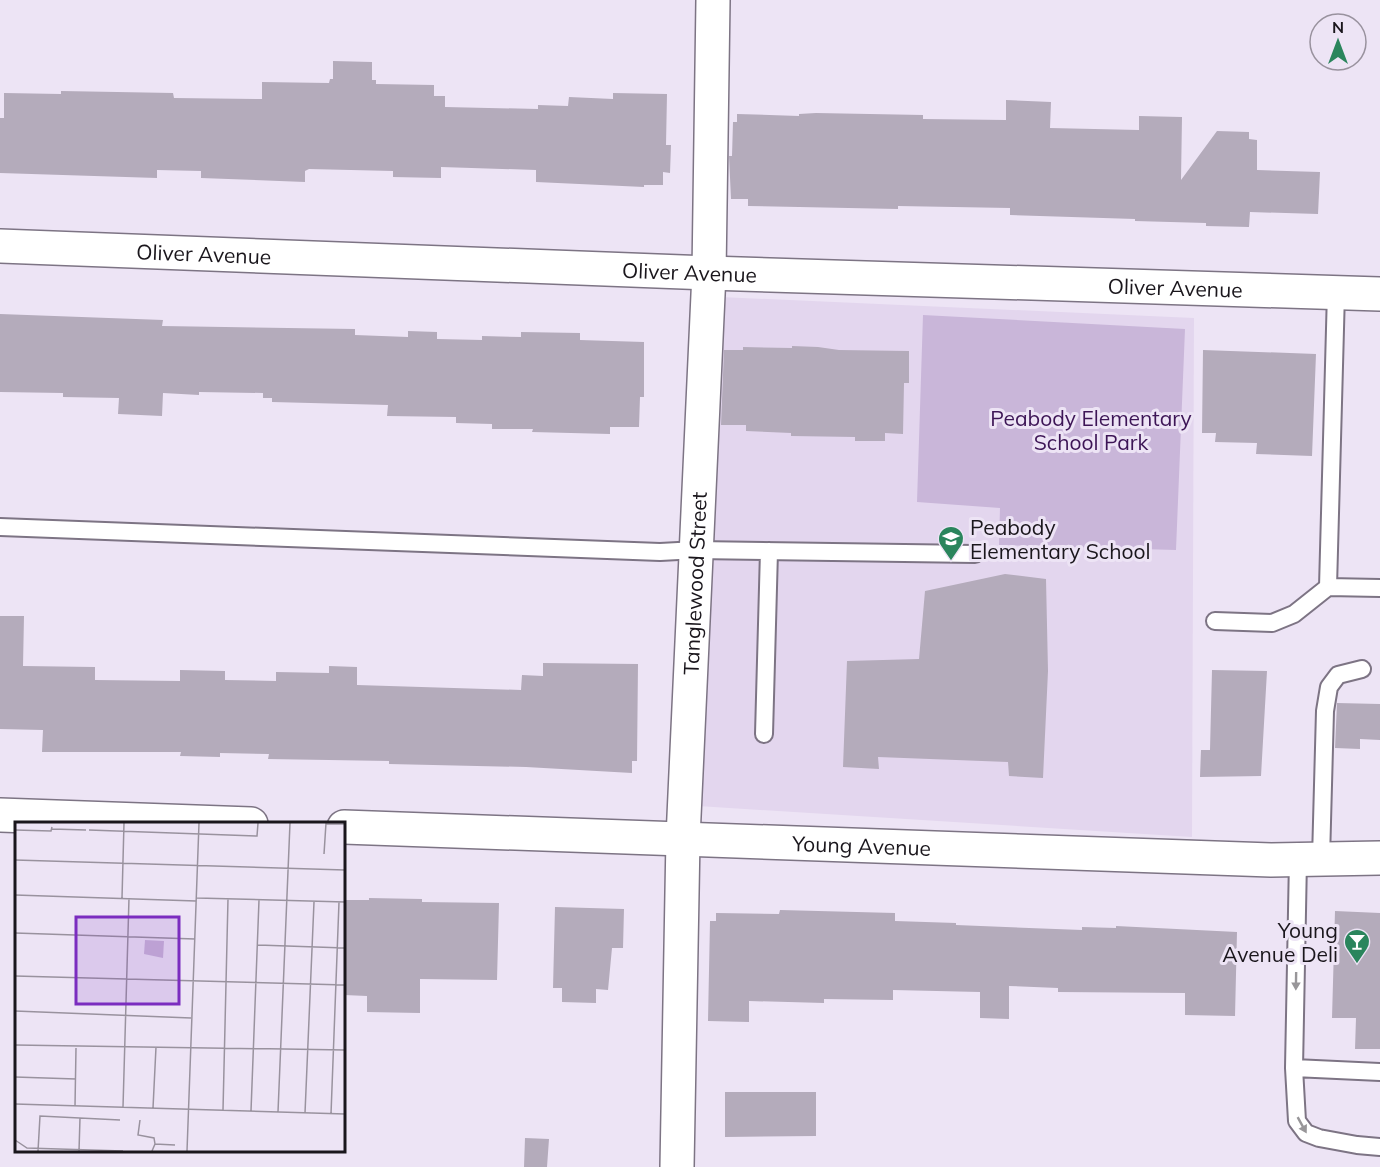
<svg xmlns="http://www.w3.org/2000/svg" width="1380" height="1167" viewBox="0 0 1380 1167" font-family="Mulish,sans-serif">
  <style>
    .built { fill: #e3d6ee }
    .green { fill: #c9b6d9 }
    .building { fill: #b4abbb }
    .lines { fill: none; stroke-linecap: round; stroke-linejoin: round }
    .lane-casing { stroke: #7d7484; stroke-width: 20 }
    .street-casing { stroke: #7d7484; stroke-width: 36 }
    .secondary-casing { stroke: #7d7484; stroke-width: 36 }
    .lane { stroke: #fff; stroke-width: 16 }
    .street { stroke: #fff; stroke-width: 33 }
    .secondary { stroke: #fff; stroke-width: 33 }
    .oneway { fill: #989699 }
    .labels { text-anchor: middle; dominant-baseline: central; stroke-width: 6; stroke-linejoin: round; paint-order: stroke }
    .street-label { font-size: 21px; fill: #1a161c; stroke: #ede4f5 }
    .park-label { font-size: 21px; fill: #3d1556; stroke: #ede4f5 }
    .poi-label { font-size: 21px; fill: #1a161c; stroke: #ede4f5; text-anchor: start }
    .inset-road { fill: none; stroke: #99929e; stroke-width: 1.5 }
    .view { fill: #7b2cbf; fill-opacity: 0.15; stroke: #7b2cbf; stroke-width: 3 }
    .inset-edge { fill: none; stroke: #1a161c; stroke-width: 3 }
  </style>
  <rect width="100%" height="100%" fill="#ede4f5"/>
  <path class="built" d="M720 297 1194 318 1192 837 698 806Z"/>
  <path class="green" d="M923 315 1185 329 1176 550 999 545 1000 508 917 502Z"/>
  <path class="building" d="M333 61 372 62V80H376V84L434 85V96H445V107L538 109V105L568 106 569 97 613 99V93L667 94 666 145H671L670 173 663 172V185H644V187L536 182V170L441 167V178L393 177V171L309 169 305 171V182L201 178V171L157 170V178L0 173V118H4V93L61 94V91L173 93 174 98 262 99V82L329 83 330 79H333Z
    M1006 100 1051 102 1050 128 1139 130V116L1182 117 1181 180 1217 131 1249 132V139L1257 140V170L1320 172 1318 214 1250 212 1249 227 1206 226V223L1135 221V219L1010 215V208L898 206V209L748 206V199H731L729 156H732L733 122H737V114L799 116V114L816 113 923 115V119L1006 120Z
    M0 314 163 320 162 326 355 329V335L408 337V331L437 332V339L482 340V336L521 337V332L580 333V340L644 342V397H640L639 427H610V434L532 432 533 429H492V424L456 423V417L387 416 388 405 272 402V398H263V393L199 392V395L163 393 162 416 118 414 119 398 63 397V393L0 392Z
    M792 346 818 347 839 350 909 351V383H904L903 434 885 433V441H855V437L791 436V433L746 431V425H721L724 350H743V347L792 348Z
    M1203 350 1316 354 1312 456 1256 454 1257 443 1215 442 1216 433H1202Z
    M1005 574 1046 579 1048 671 1043 778 1009 776 1008 762 878 757 879 769 843 767 847 661 919 659 925 591Z
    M0 616H24L23 666 95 667V680L180 681V670L225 671V680L276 681V672L329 673V666L357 667V685L521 690 522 675 543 676V663L638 664 637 761H632V773L526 767 389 764V761L268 759 269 754 220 753V757L180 756 181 752H42L43 730 0 729Z
    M1212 670 1267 671 1261 776 1200 777 1201 750H1210Z
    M1337 703 1380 704V740L1360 739V749L1335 748Z
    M369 898 422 899V902L499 903 497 980 420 979V1013L367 1012V996L344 995V900H369Z
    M555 907 624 909 623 948H612L608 990 596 989V1003L562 1002V988H553Z
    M780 910 895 913V921L956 923V925L1082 930V927L1116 928V926L1237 932 1235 1016 1185 1015V993L1058 992V988L1009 986V1019L980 1018V992L893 990V1000L824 999V1003L749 1001V1022L708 1021 710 921H716V913L779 914Z
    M1335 911 1380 913V1049H1355L1356 1018H1332Z
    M725 1092H816V1136L725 1137Z
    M525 1138 549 1139 547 1167H524Z"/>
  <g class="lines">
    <defs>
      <path id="lane" d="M1336 292 1328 587 1380 588
        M0 527 660 552 697 550 975 554
        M1215 621 1272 623 1294 614 1328 587
        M764 734 769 551
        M1298 859 1294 1068 1297 1121 1306 1133 1319 1138 1357 1145 1380 1147
        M1321 859 1325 711 1329 687 1338 675 1362 669
        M1294 1068 1380 1072"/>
      <g id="street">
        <path id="s1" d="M0 246 709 273 1380 294"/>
        <path id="s2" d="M677 1167 683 838 709 273 713 0"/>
      </g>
      <g id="secondary">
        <path d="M0 815 251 824"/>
        <path id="s3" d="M344 827 1271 860 1380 858"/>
      </g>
    </defs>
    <use href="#lane" class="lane-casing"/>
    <use href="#street" class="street-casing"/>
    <use href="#secondary" class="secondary-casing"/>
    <use href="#lane" class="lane"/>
    <use href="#street" class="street"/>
    <use href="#secondary" class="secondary"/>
  </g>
  <defs><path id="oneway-solid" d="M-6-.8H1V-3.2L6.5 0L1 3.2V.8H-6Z" transform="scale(1.5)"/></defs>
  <g class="oneway">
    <use href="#oneway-solid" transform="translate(1296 981) rotate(91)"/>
    <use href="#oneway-solid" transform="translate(1302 1125) rotate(61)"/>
  </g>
  <defs>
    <symbol id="school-pin" viewBox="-11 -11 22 30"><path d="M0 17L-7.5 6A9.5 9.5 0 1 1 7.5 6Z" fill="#2a855c" stroke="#ede4f5"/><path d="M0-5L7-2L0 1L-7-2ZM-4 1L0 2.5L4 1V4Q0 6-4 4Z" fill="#fff"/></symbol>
    <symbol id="bar-pin" viewBox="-11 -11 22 30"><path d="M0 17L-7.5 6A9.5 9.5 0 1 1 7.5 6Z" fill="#2a855c" stroke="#ede4f5"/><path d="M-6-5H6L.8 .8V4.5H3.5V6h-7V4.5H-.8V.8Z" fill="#fff"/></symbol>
  </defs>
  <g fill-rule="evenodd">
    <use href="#school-pin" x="936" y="524" width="30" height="40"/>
    <use href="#bar-pin" x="1342" y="927" width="30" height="40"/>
  </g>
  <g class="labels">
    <g class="street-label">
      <text stroke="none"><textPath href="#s1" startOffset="204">Oliver Avenue</textPath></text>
      <text stroke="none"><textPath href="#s1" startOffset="690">Oliver Avenue</textPath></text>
      <text stroke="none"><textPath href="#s1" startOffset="1176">Oliver Avenue</textPath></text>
      <text stroke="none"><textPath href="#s2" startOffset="584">Tanglewood Street</textPath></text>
      <text stroke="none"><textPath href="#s3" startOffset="518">Young Avenue</textPath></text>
    </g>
    <g class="park-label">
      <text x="1091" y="418">Peabody Elementary<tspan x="1091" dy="24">School Park</tspan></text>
    </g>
    <g class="poi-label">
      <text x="970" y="527">Peabody<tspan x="970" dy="24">Elementary School</tspan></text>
      <text x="1338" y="930" text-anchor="end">Young<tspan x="1338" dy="24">Avenue Deli</tspan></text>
    </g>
  </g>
  <g transform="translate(15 822)">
    <rect width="330" height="330" fill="#ede4f5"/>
    <path d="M130 118 149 119 148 136 129 132Z" fill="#c9b6d9"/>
    <path class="inset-road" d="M311 2H330M37 7 71 8M0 8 36 9 37 5M74 8 242 14 243 1M309 32 311 1M0 38 330 48M0 73 181 79M107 76 109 1M182 76 330 80M0 111 180 117M243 123 330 126M0 154 330 163M0 189 176 196M0 223 330 228M0 255 61 257M0 282 330 292M60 284 61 226M108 285 114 76M138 286 141 225M208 288 213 77M236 289 244 78M263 290 275 1M290 291 299 80M316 292 324 80M125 298 123 313 139 316 140 322M0 318 12 326 108 329M23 329 25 294 105 298M64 329 65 296M137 329 140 322 160 323M172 329 184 1"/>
    <path class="view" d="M61 95H164V182H61Z"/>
    <rect width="330" height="330" class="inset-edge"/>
  </g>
  <g transform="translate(1338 42)"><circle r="28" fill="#ede4f5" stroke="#99929e" stroke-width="1.5"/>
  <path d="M0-4.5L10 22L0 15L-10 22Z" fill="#2a855c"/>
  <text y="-9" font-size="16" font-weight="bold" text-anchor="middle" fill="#1a161c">N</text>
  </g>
</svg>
